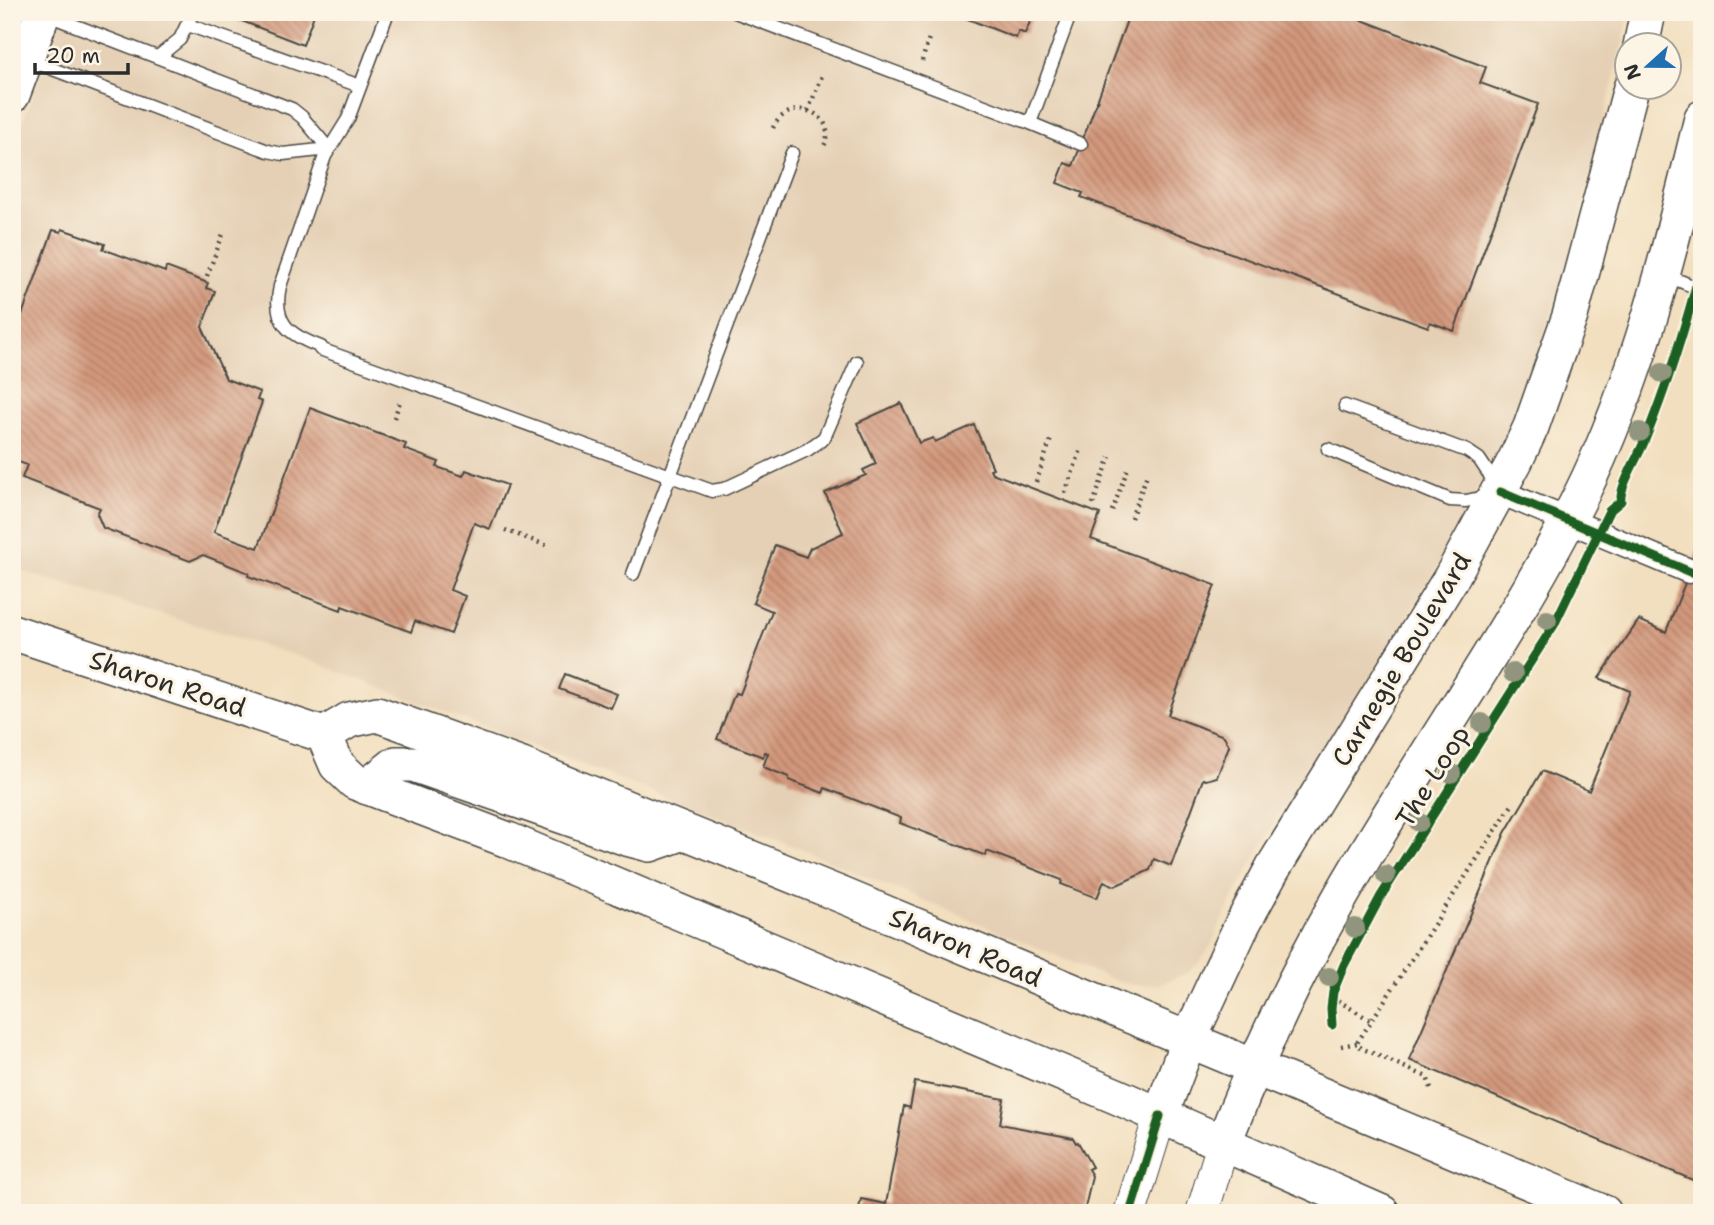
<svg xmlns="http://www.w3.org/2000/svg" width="1714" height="1225" viewBox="0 0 1714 1225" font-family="'Shantell Sans',sans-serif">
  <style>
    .built { fill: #e5d0b5 }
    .building { fill: url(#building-back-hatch) }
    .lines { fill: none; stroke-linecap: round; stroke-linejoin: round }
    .service-casing { stroke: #494641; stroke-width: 15 }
    .minor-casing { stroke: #494641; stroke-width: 27 }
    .tertiary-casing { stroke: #494641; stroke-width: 34 }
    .secondary-casing { stroke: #494641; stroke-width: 38 }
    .path { stroke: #494641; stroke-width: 4.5; stroke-dasharray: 2 5; stroke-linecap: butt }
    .service { stroke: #fff; stroke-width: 12 }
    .minor { stroke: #fff; stroke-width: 24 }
    .tertiary { stroke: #fff; stroke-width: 32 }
    .secondary { stroke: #fff; stroke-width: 35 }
    .cycleway-casing { stroke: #fcf5e5; stroke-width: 13 }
    .cycleway { stroke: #1b5e20; stroke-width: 9 }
    .tree { fill: #91957e }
    .labels { text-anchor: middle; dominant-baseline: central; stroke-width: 6; stroke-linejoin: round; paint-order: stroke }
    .street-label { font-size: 26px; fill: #2b2b2b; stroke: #fcf5e5 }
  </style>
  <defs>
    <pattern id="building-back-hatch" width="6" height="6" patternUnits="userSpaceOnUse" patternTransform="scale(1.75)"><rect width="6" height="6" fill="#d3987c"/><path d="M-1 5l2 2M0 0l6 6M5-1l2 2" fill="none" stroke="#ab7c66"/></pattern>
  </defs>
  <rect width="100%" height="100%" fill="#fcf5e5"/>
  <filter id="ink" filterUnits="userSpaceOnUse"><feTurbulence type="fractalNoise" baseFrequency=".0143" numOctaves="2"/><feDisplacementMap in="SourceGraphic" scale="14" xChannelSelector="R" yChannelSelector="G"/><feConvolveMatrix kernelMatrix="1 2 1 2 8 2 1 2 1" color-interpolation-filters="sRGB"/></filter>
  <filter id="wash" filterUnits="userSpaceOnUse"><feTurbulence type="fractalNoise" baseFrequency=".00686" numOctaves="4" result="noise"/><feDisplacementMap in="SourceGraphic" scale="28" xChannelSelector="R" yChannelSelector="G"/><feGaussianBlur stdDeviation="1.57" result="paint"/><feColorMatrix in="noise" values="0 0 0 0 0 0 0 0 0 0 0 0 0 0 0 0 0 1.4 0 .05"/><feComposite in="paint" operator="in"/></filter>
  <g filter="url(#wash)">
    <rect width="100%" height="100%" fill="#f2dfbf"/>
    <path class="built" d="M64 12H1630L1576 234 1531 376 1518 409 1440 563 1374 671 1281 812 1237 891 1209 948 1198 964 1187 973 1160 984 1145 985H1132L1114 980 796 847 306 659 12 568V150Z"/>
    <g id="blocks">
      <path class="building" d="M219 12H315L303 45Z
        M950 12H1034L1025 34 1019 31 1016 38Z
        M1130 12H1341L1486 67 1480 83 1538 104 1454 331 1430 322 1428 327 1081 197 1083 193 1057 183 1065 163 1073 166Z
        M62 229 105 244 103 249 165 272 166 267 208 283 206 288 215 291 202 327 226 379 260 392 257 400 262 402 214 532 258 548 310 408 406 444 404 449 439 462 437 467 463 476 466 470 507 485 490 529 474 523 450 590 465 596 451 634 415 621 411 632 342 606 341 610 248 576 249 573 203 555 190 561 103 528 97 514 100 508 22 478 27 465 16 461 12 453V342L53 230 61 232Z
        M901 403 919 443 933 438 935 442 974 425 993 468 990 469 992 473 1100 514 1091 539 1215 585 1168 715 1224 736 1229 746 1217 777 1206 780 1203 779 1171 866 1154 859 1150 870 1115 886 1104 881 1097 898 1061 884 1062 880 987 851 986 856 900 823 901 818 825 788 823 793 789 780V777L763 767 768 753 765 752 763 757 717 739 735 693 740 694 772 611 753 603 775 545 806 557 810 548 843 533 825 493 866 475 863 470 876 464 857 423Z
        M1702 539V1184L1409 1060 1505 833 1542 771 1589 791 1630 691 1599 678 1639 620 1666 632Z
        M565 674 617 694 611 708 559 689Z
        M915 1082 1004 1099 1000 1124 1073 1138 1076 1143 1078 1142 1092 1167 1088 1169 1092 1176 1084 1213H858L861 1199 886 1204 904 1106 910 1108Z"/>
    </g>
  </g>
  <g filter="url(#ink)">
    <use href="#blocks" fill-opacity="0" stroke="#494641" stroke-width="2"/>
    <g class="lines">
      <defs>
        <path id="service" d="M388 12 348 119 325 156 280 286C272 323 289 335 321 347L320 349 712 491 724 489 807 450 824 438 857 362
          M735 12 1030 123 1071 12
          M188 25 360 86
          M158 57 180 39 193 12
          M29 60 268 151 283 154 329 149 302 117 292 109 45 14
          M1030 123 1081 144
          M1663 274 1702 290
          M1345 406 1467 451 1479 459 1497 486
          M1328 449 1450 500 1466 501 1489 496
          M633 574 792 153"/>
        <path id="minor" d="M1500 492 1689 571"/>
        <path id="tertiary" d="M1130 1213 1160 1116
          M1202 1213 1223 1144"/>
        <path id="secondary" d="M1641 46 1648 12
          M12 95 43 12
          M12 632 324 735
          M324 735 349 720 377 714 522 766 844 896 1604 1213
          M324 735 337 765 355 782 508 840 1116 1096 1382 1213
          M367 787 396 764H413L627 838 650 844 684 832
          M1160 1116 1189 1039 1242 925 1273 868 1451 578 1515 461 1531 427 1570 316 1631 88
          M1223 1144C1256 1059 1295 976 1341 896 1418 762 1509 637 1579 499 1639 379 1671 247 1702 118"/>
      </defs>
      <use href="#service" class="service-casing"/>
      <use href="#minor" class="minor-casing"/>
      <use href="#tertiary" class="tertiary-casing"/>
      <use href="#secondary" class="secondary-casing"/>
      <path class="path" d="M922 61 929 38
        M808 111 822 76
        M773 128C790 93 840 114 824 146
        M207 276 223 234
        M394 418 401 399
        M1036 482 1052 436
        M1065 493 1082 447
        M1093 504 1110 457
        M1112 511 1129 465
        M1131 518 1148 472
        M505 530 548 546
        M1332 997 1370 1020
        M1341 1046 1357 1043
        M1431 1088 1427 1077 1361 1048 1357 1043 1512 805"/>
      <use href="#service" class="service"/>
      <use href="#minor" class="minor"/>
      <use href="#tertiary" class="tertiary"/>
      <use href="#secondary" class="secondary"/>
      <defs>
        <path id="cycleway" d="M1500 492 1702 577
          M1332 1025 1331 1008 1333 992 1344 965 1381 896 1554 625 1609 511 1621 501C1619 487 1638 457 1644 442 1668 384 1686 325 1702 264
          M1130 1213 1160 1116"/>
      </defs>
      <use href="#cycleway" class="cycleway-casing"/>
      <use href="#cycleway" class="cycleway"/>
    </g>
    <g class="tree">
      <circle cx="1662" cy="373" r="10"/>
      <circle cx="1640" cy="432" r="10"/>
      <circle cx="1547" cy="620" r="10"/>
      <circle cx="1513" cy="673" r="10"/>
      <circle cx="1482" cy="723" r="10"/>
      <circle cx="1451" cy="773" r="10"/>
      <circle cx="1419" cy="822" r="10"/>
      <circle cx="1386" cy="875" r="10"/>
      <circle cx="1355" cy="928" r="10"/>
      <circle cx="1329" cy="977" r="10"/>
    </g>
  </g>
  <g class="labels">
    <g class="street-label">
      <text transform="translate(1401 659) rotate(-59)">Carnegie Boulevard</text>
      <text transform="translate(168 683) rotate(18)">Sharon Road</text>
      <text transform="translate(1432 776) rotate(-58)">The Loop</text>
      <text transform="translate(966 947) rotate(23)">Sharon Road</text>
    </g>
  </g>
  <rect width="1714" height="1225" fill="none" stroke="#fcf5e5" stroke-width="42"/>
  <g transform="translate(1648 66) rotate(249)"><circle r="33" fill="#fcf5e5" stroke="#a8a49b" stroke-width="2"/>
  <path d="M0-5L12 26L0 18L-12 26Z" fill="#1f6fb2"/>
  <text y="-10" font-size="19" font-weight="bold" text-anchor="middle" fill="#2b2b2b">N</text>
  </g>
  <path d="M35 63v10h93v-10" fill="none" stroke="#2b2b2b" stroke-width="3.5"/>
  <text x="46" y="63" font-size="21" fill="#2b2b2b" stroke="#fcf5e5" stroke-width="5" paint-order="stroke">20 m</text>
</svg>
